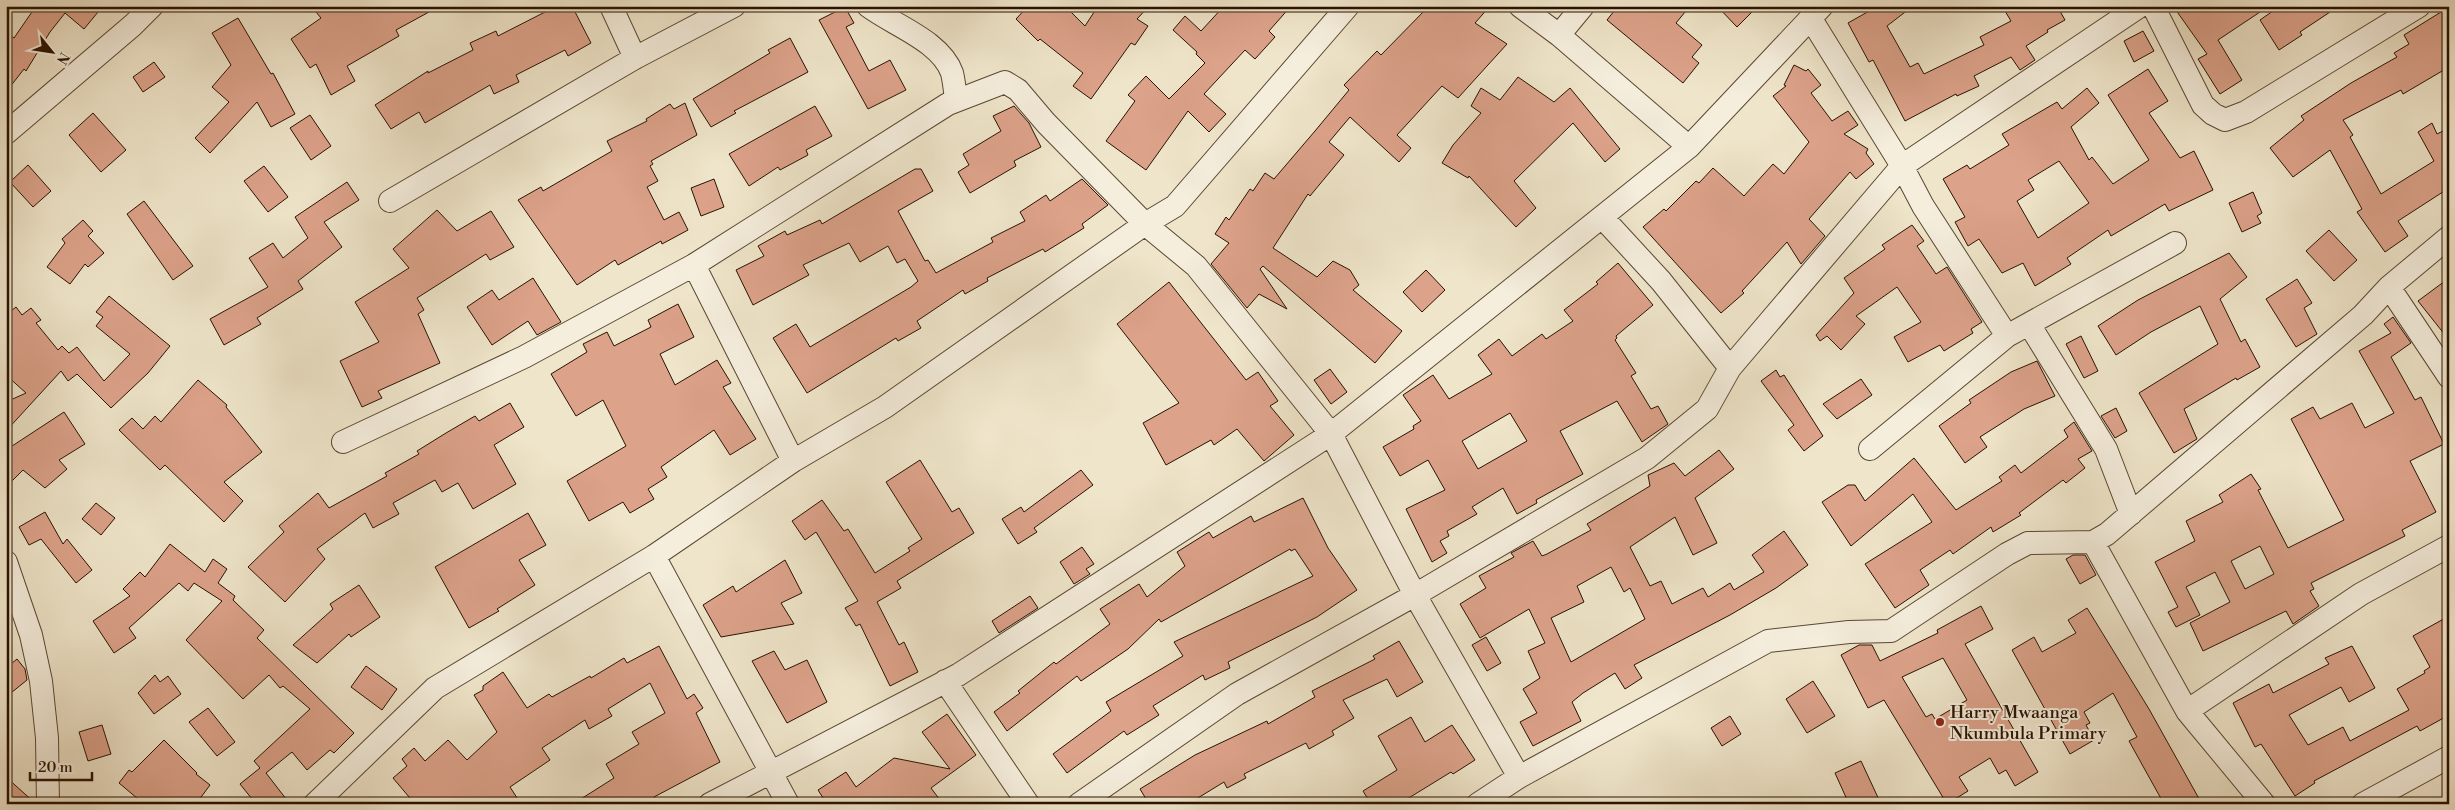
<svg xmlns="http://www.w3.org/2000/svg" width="2455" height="810" viewBox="0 0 2455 810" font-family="'Libre Bodoni',serif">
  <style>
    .building { fill: #dca28a; stroke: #291200; fill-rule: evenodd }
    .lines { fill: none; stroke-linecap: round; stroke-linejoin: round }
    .minor-casing { stroke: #5a4732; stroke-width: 24 }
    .minor { stroke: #f5eedd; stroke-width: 22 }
    .poi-dot { fill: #8f2418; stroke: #f5eedd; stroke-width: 2 }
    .labels { text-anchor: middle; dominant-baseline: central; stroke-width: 4; stroke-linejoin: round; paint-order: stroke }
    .poi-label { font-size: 18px; fill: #291200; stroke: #f5eedd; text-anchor: start }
  </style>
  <rect width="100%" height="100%" fill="#efe5ca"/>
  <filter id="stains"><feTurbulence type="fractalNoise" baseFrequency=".004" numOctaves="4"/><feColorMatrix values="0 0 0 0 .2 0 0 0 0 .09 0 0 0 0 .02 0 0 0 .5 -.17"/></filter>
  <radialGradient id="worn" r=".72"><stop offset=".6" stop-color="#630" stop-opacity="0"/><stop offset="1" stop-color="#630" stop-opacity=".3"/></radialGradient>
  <path class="building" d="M36 6H103L84 29 65 13 50 32 26 71 24 69 6 92V32L14 38Z
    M311 6H440L396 30 399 36 347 66 355 81 331 95 316 64 310 68 291 39 321 18Z
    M543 6H572L591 43 568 56 565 50 516 75 519 82 494 94 490 85 425 123 419 112 391 129 375 105 428 71V73L473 50 470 43 496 31 498 36 545 12Z
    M1028 6H1065L1085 26 1098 6H1149L1137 19 1148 26 1135 45 1131 43 1091 99 1073 86 1083 73 1040 39 1038 41 1016 19Z
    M1224 6H1291L1269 31 1275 37 1255 59 1245 50 1204 94 1226 114 1209 132 1188 111 1146 170 1106 141 1135 101 1128 95 1146 76 1169 99 1205 63 1196 54 1197 52 1173 30 1185 16 1201 31Z
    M1429 6H1490L1475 23 1507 44 1458 98 1442 86 1397 135 1411 148 1399 162 1350 117 1329 142 1344 155 1310 196 1308 194 1273 248 1317 277 1333 261 1350 270 1359 285 1353 290 1402 331 1375 363 1263 266 1260 269 1287 309 1259 294 1247 308 1211 264 1229 243 1215 234 1226 217 1229 220 1250 189 1253 191 1265 173 1274 179 1315 131 1349 90 1344 85 1377 51 1381 55Z
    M1618 6H1690L1676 23 1702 45 1692 57 1699 63 1683 83 1607 20Z
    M1717 6H1758L1737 27Z
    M1878 6H1913L1887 26 1910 67 1918 63 1924 74 1984 45 1980 37 2011 21 2002 6H2057L2065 20 2047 30 2048 32 2026 46 2035 60 2020 70 2011 57 1974 76 1979 86 1957 96 1956 94 1905 121 1873 60 1869 62 1848 23Z
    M2173 6H2269L2218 40 2242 80 2220 94 2198 59 2207 54Z
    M2280 6H2339L2300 32 2302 35 2279 50 2260 20Z
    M845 7 854 23 846 27 869 71 890 60 906 90 868 109 819 20Z
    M2449 7V67L2403 94 2401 90 2343 120 2353 135 2350 137 2381 194 2434 161 2418 132 2432 123 2437 134 2443 131 2449 141V188L2398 221 2408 236 2385 252 2357 212 2362 209 2330 150 2293 177 2270 148 2304 120 2301 116 2351 83 2397 57 2394 53 2409 44 2404 35Z
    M238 18 271 74 273 73 295 114 271 127 257 102 210 153 195 138 229 102 212 87 231 65 212 33Z
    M2143 31 2154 51 2134 62 2124 41Z
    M790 38 808 72 734 111 736 113 711 127 693 99 770 53 768 50Z
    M154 62 165 77 143 92 133 77Z
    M1794 65 1806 71 1808 69 1821 85 1811 93 1832 121 1848 111 1858 125 1844 134 1868 149 1866 153 1874 164 1856 179 1850 172 1809 219 1825 236 1801 264 1787 242 1742 291 1744 293 1721 313 1643 227 1664 209 1666 211 1696 181 1699 183 1713 168 1744 196 1773 164 1784 174 1809 142 1773 96 1786 86 1784 85Z
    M2148 69 2168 101 2149 113 2180 158 2194 151 2213 190 2169 211 2165 204 2111 236 2108 230 2067 258 2071 264 2035 286 2023 263 2002 273 1979 239 1968 246 1955 222 1965 217 1943 179 1967 165 1970 169 2009 145 2002 134 2057 102 2062 109 2087 88 2099 103 2071 127 2089 160 2092 157 2113 184 2149 160 2108 95ZM2059 161 2089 203 2038 238 2017 201 2034 190 2028 180Z
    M1518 77 1554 102 1570 88 1620 149 1605 162 1573 123 1514 181 1536 208 1516 227 1469 176 1468 178 1442 163 1453 145 1481 113 1471 106 1481 88 1500 100Z
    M685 103 697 135 651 161 653 164 650 166 658 181 647 187 664 220 679 212 688 230 662 244 661 241 618 265 615 260 577 285 518 200 541 187 543 191 612 151 607 141 647 121 646 119 670 104 674 109Z
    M815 106 832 136 806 150 808 155 780 170 778 167 749 186 729 154Z
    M1014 106 1029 123 1041 147 1014 161 1016 166 970 193 958 172 969 165 963 154 1001 131 993 116Z
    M93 113 126 150 101 172 69 135Z
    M310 115 331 146 311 160 290 128Z
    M28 165 51 191 33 207 10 182Z
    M264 166 288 197 268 212 244 181Z
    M915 169H921L933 191 898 211 925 261 928 260 936 273 993 242 991 238 1025 221 1020 212 1046 195 1050 201 1082 179 1108 205 1082 224 1084 228 1045 252 1043 249 987 278 988 281 965 294 963 290 917 321 921 328 898 341 896 338 807 393 773 338 796 324 810 347 911 287 918 281 905 259 897 263 888 246 860 262 849 243 803 265 809 275 753 305 736 270 764 256 758 246 785 231 787 235 820 220 822 224Z
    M714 179 724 207 701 216 691 188Z
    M347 182 359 200 324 222 342 247 298 281 303 289 257 318 261 324 224 345 210 319 268 287 249 258 273 243 283 258 308 238 295 217Z
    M2253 192 2262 213 2257 216 2261 223 2242 232 2229 203Z
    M144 201 193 266 173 280 127 214Z
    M437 210 457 231 491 211 514 247 490 260 486 254 417 298 424 310 418 314 440 363 378 391 382 398 362 407 340 361 379 342 355 302 409 268 393 249Z
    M83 220 93 231 88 236 104 253 88 267 85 264 70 284 47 267 65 243 62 239Z
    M1912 225 1924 241 1917 246 1936 274 1947 267 1982 322 1971 329 1973 333 1944 351 1940 345 1908 362 1894 337 1921 322 1897 287 1856 316 1865 324 1841 350 1827 336 1820 341 1816 335 1854 293 1844 278 1885 249 1882 245Z
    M2329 230 2357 260 2334 281 2306 251Z
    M2229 253 2247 277 2220 299 2241 342 2245 339 2260 367 2237 380 2236 378 2184 409 2197 439 2174 453 2139 393 2218 344 2200 306 2151 332 2116 355 2098 326 2138 300Z
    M1618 263 1653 305 1616 336 1617 338 1615 340 1636 373 1631 376 1651 409 1658 406 1668 424 1642 442 1617 401 1560 431 1583 474 1536 500 1537 503 1517 514 1503 488 1472 507 1477 514 1447 531 1449 536 1440 541 1447 553 1432 562 1406 509 1445 490 1428 460 1400 476 1383 447 1414 429 1413 426 1421 421 1403 395 1433 375 1449 399 1492 374 1478 355 1499 339 1512 356 1542 334 1546 339 1573 321 1564 310 1598 284 1596 282ZM1510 413 1527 441 1478 469 1462 441Z
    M1426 270 1445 290 1422 312 1403 292Z
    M533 278 561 322 537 335 528 321 492 345 467 307 492 290 499 300Z
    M2449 278V340L2418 301Z
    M2297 279 2312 303 2304 308 2317 334 2296 347 2266 299Z
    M1169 282 1246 380 1258 372 1278 401 1270 406 1294 435 1264 461 1237 429 1214 445 1211 440 1166 465 1143 423 1179 403 1117 324Z
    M109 296 170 346 148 373 111 408 77 374 68 381 61 371 6 431V402L26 393 6 375V315L16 307 22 315 31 308 41 320 36 323 58 350 62 346 69 353 77 347 104 381 130 354 96 326 103 317 96 312Z
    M678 304 694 337 660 354 675 385 717 360 731 383 723 387 756 439 730 455 714 430 661 467 667 477 648 489 654 499 630 513 623 502 589 521 567 481 626 446 603 400 576 416 551 374 587 352 583 344 607 332 614 346 651 327 648 320Z
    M2393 317 2411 343 2391 357 2415 400 2421 397 2444 444 2410 461 2436 512 2402 530 2405 536 2311 583 2314 589 2310 591 2319 606 2293 624 2286 611 2203 651 2190 623 2230 602 2215 572 2186 587 2200 615 2176 627 2168 612 2178 607 2155 562 2195 541 2186 521 2223 502 2219 495 2251 474 2261 489 2258 490 2288 548 2344 520 2291 419 2313 407 2320 419 2352 403 2365 428 2394 413 2359 351 2391 333 2384 324ZM2260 546 2274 574 2245 589 2231 561Z
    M2081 336 2098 371 2084 378 2066 344Z
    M2037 361 2055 396 2024 409 1980 437 1987 447 1965 463 1939 426 1971 403 1969 400 2011 372Z
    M1330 369 1347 392 1331 404 1314 380Z
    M1776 370 1780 377 1784 375 1823 436 1804 451 1788 430 1794 425 1761 381Z
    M1861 379 1872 395 1837 419 1823 404Z
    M198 380 227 405 226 407 262 452 224 482 243 501 224 522 165 465 160 470 119 430 132 418 143 429 155 416 161 422Z
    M510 403 524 427 494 445 516 484 473 509 458 483 442 492 435 480 393 503 399 514 373 528 365 513 317 549 325 559 285 602 248 567 284 532 279 526 318 493 329 508 387 476 385 473 419 454 417 451 446 433 475 416 479 421Z
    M2116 408 2127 431 2115 438 2101 416Z
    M64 412 85 444 59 460 67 469 45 488 23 470 6 487V450Z
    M2074 422 2092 451 2078 459 2085 468 2066 483 2063 480 2019 513 2021 515 1993 532 1991 527 1953 554 1950 550 1920 570 1929 585 1895 608 1865 564 1932 522 1913 494 1851 546 1822 502 1848 485H1855L1865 501 1914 458 1956 510 2002 481 1999 477 2015 465 2021 473 2068 437 2064 430Z
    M1719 450 1734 469 1695 498 1717 543 1693 555 1675 517 1630 547 1650 586 1661 581 1672 604 1703 588 1708 597 1730 583 1734 590 1764 572 1752 555 1784 531 1808 565 1776 588 1730 615 1634 665 1642 678 1625 689 1615 673 1583 693 1572 702 1581 721 1533 746 1520 722 1537 713 1523 689 1540 678 1528 651 1545 643 1529 609 1480 638 1460 604 1486 588 1479 576 1514 557 1511 553 1533 541 1542 556 1547 554 1591 530 1587 524 1650 486 1648 475 1674 463 1685 476ZM1611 567 1624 592 1630 588 1645 619 1571 662 1551 618 1584 602 1577 586Z
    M920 460 952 512 959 508 974 533 897 581 901 588 877 602 899 645 904 642 918 672 890 686 860 624 856 626 845 608 858 601 816 532 805 540 792 521 822 500 844 531 848 529 875 573 910 551 908 548 922 539 886 482Z
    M1081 470 1093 485 1034 528 1037 532 1018 544 1002 519 1021 507 1024 512Z
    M1303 498 1328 548 1357 590 1317 617 1228 662 1230 668 1205 680 1203 675 1153 706 1159 715 1127 735 1124 731 1067 773 1053 754 1111 711 1106 702 1183 656 1174 642 1313 576 1295 549 1291 551 1290 549 1161 622 1159 619 1128 649 1081 681 1077 676 1007 731 994 712 1020 693 1018 691 1054 662 1056 664 1110 624 1100 609 1139 584 1147 597 1185 566 1177 552 1209 532 1213 538 1251 516 1254 522Z
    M96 503 115 518 101 535 82 519Z
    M45 512 63 544 67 539 92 570 76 583 41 539 29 545 19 527Z
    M528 513 546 545 519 560 535 585 497 609 499 611 469 628 435 567Z
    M170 544 205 572 213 559 227 569 218 583 235 596 233 600 264 630 257 638 354 733 334 753 330 750 307 770 292 752 266 773 290 804H256L240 784 260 768 254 761 310 709 283 686 280 688 269 675 243 699 186 640 222 601 194 583 188 591 179 583 129 628 136 638 114 653 93 621 130 596 123 589 140 572 145 577Z
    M1082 547 1094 564 1086 569 1090 574 1074 584 1060 562Z
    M2073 555H2085L2096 575 2080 584 2066 559Z
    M785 560 802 593 781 603 794 624 721 637 703 605 733 586 736 592Z
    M359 585 380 617 351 637 349 634 317 663 293 645 333 609 330 604Z
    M1030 596 1038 608 999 633 992 621Z
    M1981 606 1993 629 1965 644 2038 772 2015 786 2006 770 1999 774 1990 758 1959 777 1968 791 1947 804 1884 700 1868 708 1841 655 1859 645H1872L1880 661 1938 633 1937 630ZM1943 658 1967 700 1935 719 1932 714 1926 717 1902 677Z
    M2087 608 2149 709 2202 804H2164L2129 741 2137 737 2113 693 2084 712 2090 723 2086 725 2094 740 2070 754 2012 650 2034 637 2042 652 2076 633 2068 620Z
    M2449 616V715L2420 731 2417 726 2314 781 2315 783 2295 796 2261 744 2255 747 2233 703 2269 684 2273 693 2329 664 2325 658 2352 646 2375 688 2349 702 2341 687 2289 715 2308 745 2343 727 2350 741 2409 710 2397 689 2425 673 2424 671 2430 667 2413 636Z
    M1486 637 1501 663 1487 671 1472 645Z
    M1399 641 1423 682 1397 697 1387 679 1343 700 1354 718 1332 731 1334 735 1309 749 1306 743 1244 774 1246 778 1227 788 1224 782 1188 804H1149L1140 789 1195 755 1267 721 1268 724 1315 697 1312 691 1375 659 1373 656Z
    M659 646 687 699 694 694 703 708 696 713 720 762 654 797 658 804H573L614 778 606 764 639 744 632 732 665 713 650 683 608 709 612 716 589 729 585 720 542 748 550 760 510 787 521 804H415L393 778 407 766 402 759 414 748 425 761 448 740 467 760 497 732 474 695 483 690V686L503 672 527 708 549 694 552 697 590 676 591 678 624 658 627 663Z
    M774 651 785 670 807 660 827 702 787 723 752 661Z
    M17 659 25 669 27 680 6 697V668Z
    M366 666 397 689 382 710 351 687Z
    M155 675 160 682 168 676 181 694 154 714 138 693Z
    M1813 681 1835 716 1807 733 1786 699Z
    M208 708 235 742 217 756 189 722Z
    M947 714 976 755 931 788 943 804H827L818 790 846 772 856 787 894 758 950 769 922 732Z
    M1730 716 1741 734 1722 746 1711 728Z
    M1411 717 1425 742 1452 725 1475 760 1453 774 1451 772 1399 804H1371L1363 791 1397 770 1378 736Z
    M102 725 111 754 88 761 79 732Z
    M164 740 197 773 196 774 210 785 196 804H144L119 783 129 770 132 772Z
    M1861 761 1881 804H1849L1835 773Z
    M6 777 35 803V804H6Z"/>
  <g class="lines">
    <defs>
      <path id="minor" d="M611 6 635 58
        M868 6C893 25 941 41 952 73 954 81 955 91 956 100
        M1520 6 1559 35 1689 147
        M2153 6 2203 105 2213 114 2225 120 2246 112 2419 6
        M1811 19 1902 166 1923 206 2007 336
        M1559 35 1583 6
        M6 133 133 25 152 6
        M390 201 635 58 734 6
        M1602 217 1661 281 1730 368
        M694 265 793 461
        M2389 287 2449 377
        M2029 324 2106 449 2131 514
        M343 442 524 357 694 265 948 104 1005 82 1018 90 1046 123 1145 224 1196 266 1331 434 1415 595 1519 777
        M1870 449 2007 336 2175 243
        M2093 542 2187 711 2264 804
        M654 556 788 804
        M6 562 31 635 41 681 47 738 48 804
        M945 681 1028 804
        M2187 711 2361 594 2449 546
        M315 804 435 688 654 556 793 461 885 407 1145 224 1175 206 1348 6
        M710 804 958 675 1331 434 1689 147 1822 6
        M1079 804 1237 694 1415 595 1647 458 1707 409 1730 368 1902 166 2140 6
        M1478 804 1519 777 1768 641 1849 632 1891 631 2007 554 2028 543 2093 542 2107 534 2363 315 2389 287 2449 237
        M2363 804 2449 757"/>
    </defs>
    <use href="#minor" class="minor-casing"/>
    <use href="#minor" class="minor"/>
  </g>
  <circle class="poi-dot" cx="1940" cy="722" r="5"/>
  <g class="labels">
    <g class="poi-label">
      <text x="1950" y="712">Harry Mwaanga<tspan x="1950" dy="21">Nkumbula Primary</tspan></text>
    </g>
  </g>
  <rect width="2455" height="810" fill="none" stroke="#efe5ca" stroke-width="25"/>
  <rect x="8" y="8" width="2440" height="795" fill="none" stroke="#291200" stroke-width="2.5"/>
  <rect x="12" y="12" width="2430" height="785" fill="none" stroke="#291200"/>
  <g transform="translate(52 52) rotate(120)" stroke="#f5eedd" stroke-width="4" paint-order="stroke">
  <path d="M0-4L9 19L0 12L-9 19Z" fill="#291200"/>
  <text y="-8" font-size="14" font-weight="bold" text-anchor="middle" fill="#291200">N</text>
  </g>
  <path d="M30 772v8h62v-8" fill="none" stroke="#291200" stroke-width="2.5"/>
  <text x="38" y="772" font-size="15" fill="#291200" stroke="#f5eedd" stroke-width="4" paint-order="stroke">20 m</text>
  <rect width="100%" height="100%" filter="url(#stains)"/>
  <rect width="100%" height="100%" fill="url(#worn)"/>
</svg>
